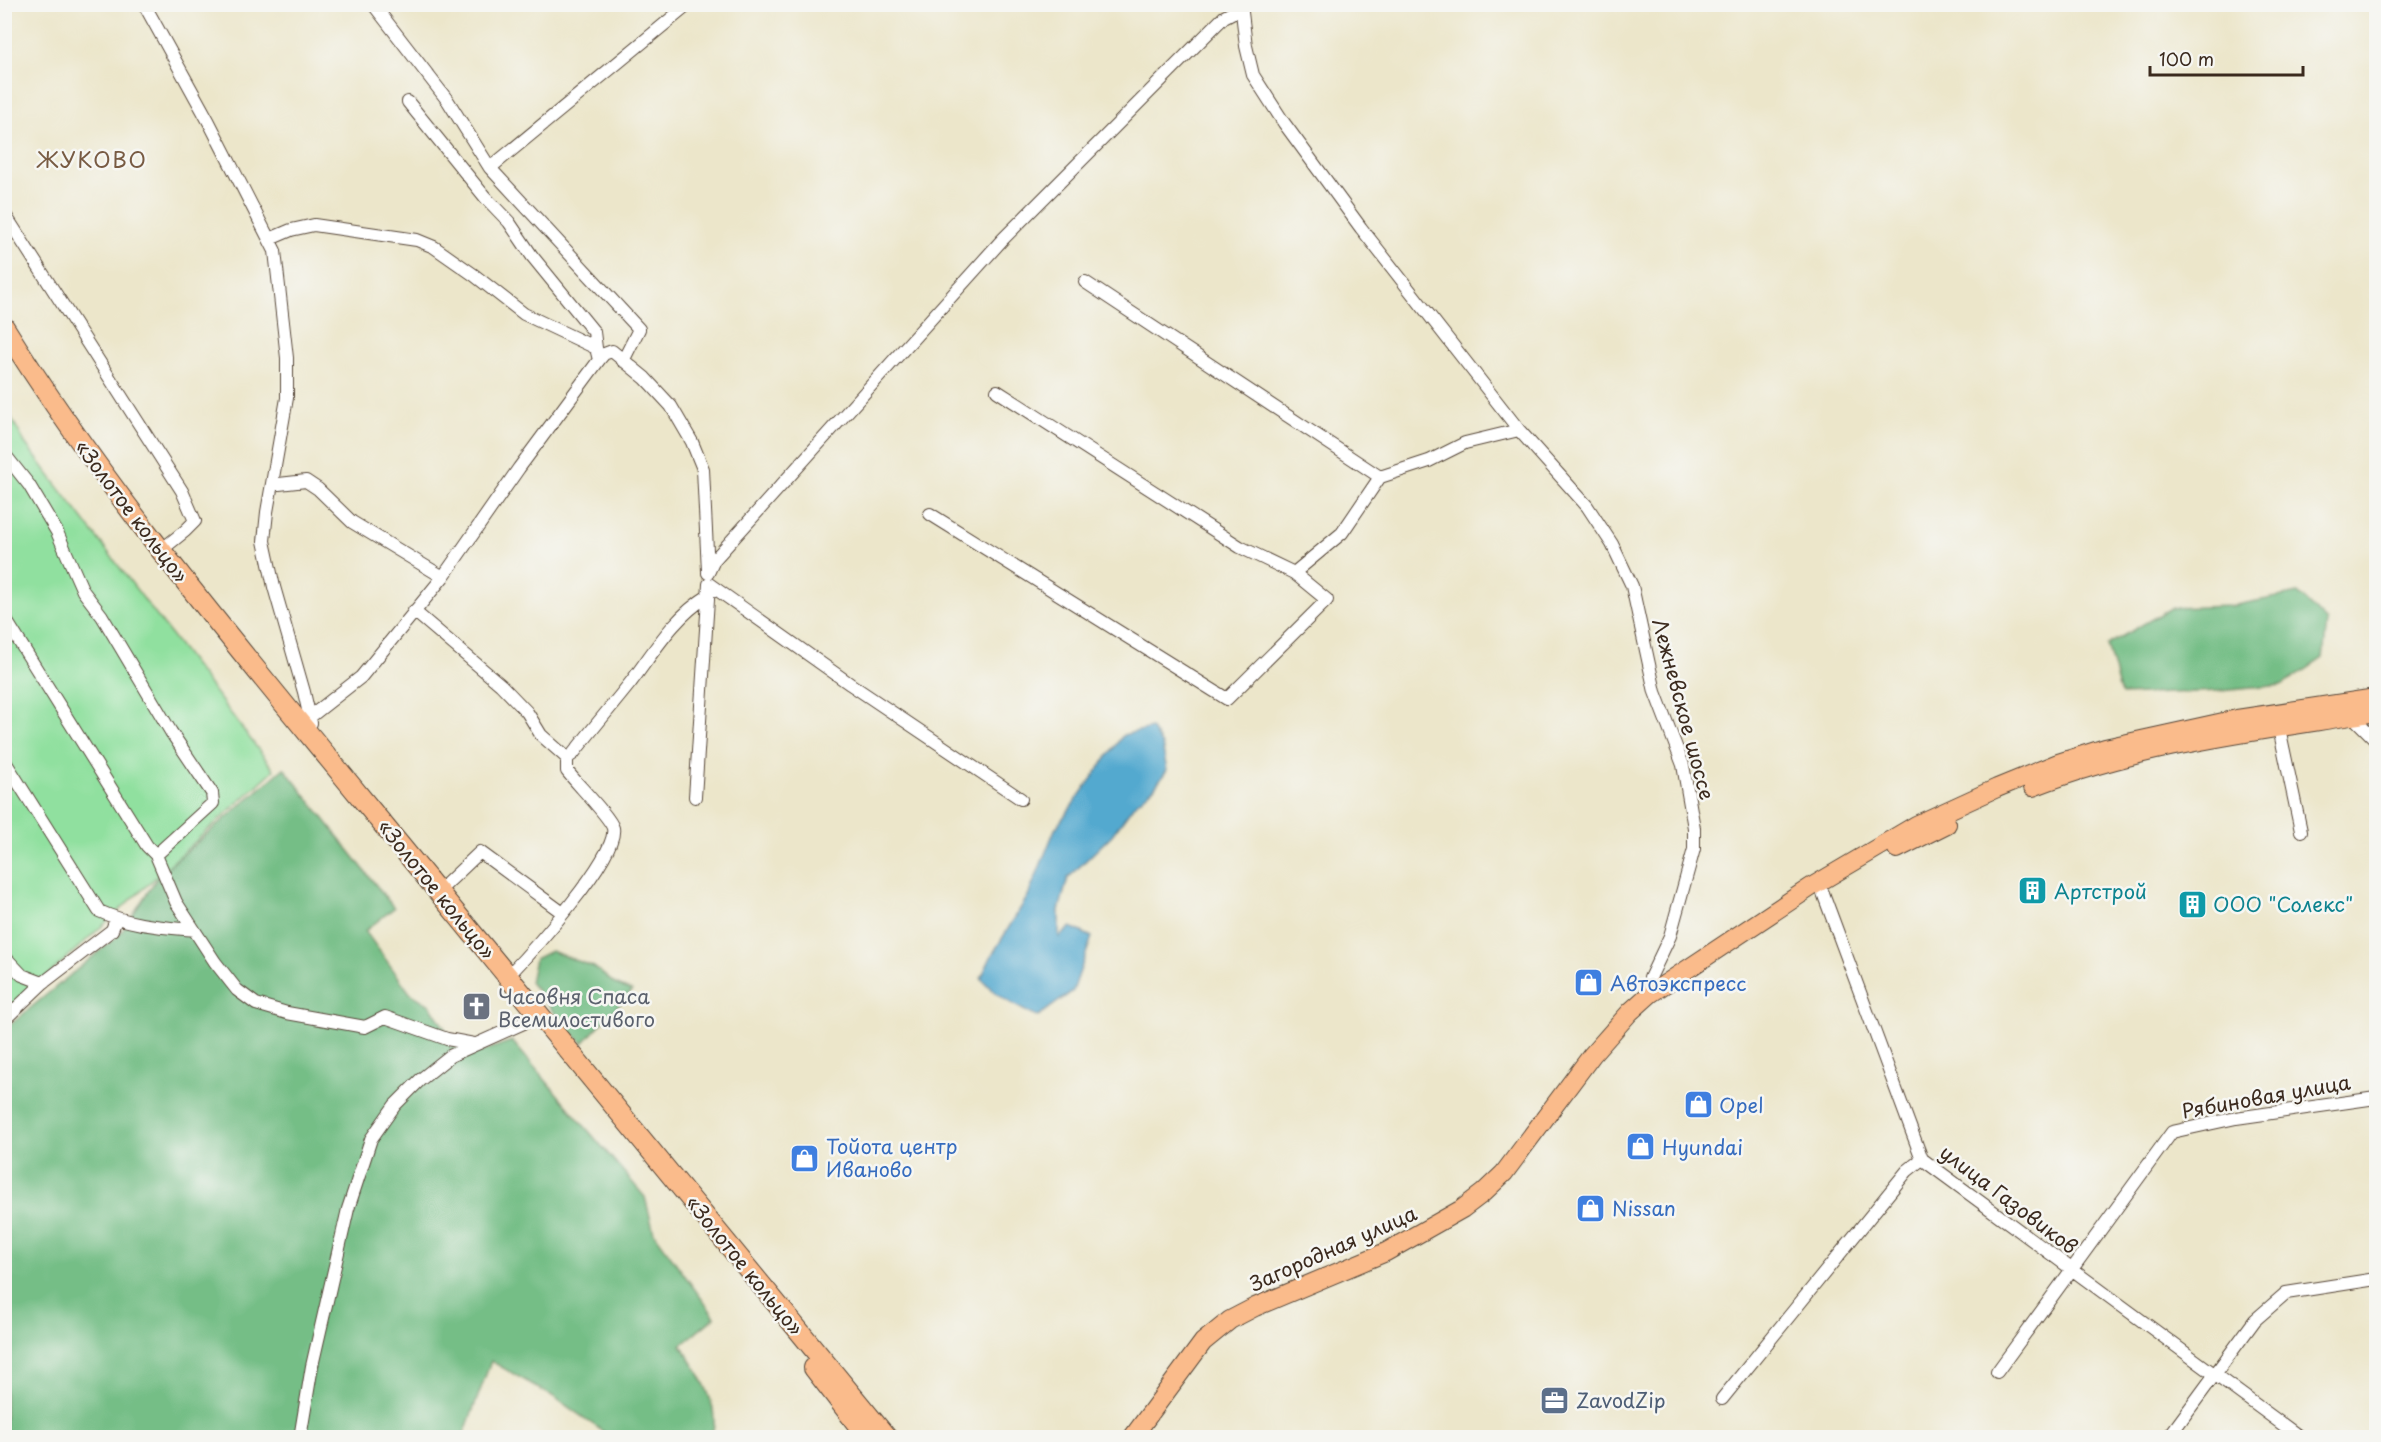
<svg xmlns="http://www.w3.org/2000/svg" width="2381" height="1442" viewBox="0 0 2381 1442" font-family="'Playpen Sans',sans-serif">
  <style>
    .green { fill: #90e09f; stroke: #66855e; stroke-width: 1.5 }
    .forest { fill: #74be86; stroke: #587452; stroke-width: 1.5 }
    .water { fill: #53a9cf; stroke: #476a76; stroke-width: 1.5 }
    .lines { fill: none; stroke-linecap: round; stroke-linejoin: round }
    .minor-casing { stroke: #564638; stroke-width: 14 }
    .primary-casing { stroke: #564638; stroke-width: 20 }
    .trunk-casing { stroke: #564638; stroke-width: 22 }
    .minor { stroke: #fff; stroke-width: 12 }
    .primary { stroke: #fabb8b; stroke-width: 18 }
    .trunk { stroke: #fabb8b; stroke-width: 20 }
    .labels { text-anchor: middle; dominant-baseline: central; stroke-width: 5; stroke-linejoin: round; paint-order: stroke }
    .street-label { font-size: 20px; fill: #3b2a1e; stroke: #f6f6f2 }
    .culture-label { font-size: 20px; fill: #0d838f; stroke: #f6f6f2; text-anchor: start }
    .shop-label { font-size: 20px; fill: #366cbe; stroke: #f6f6f2; text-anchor: start }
    .worship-label { font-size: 20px; fill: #5b616d; stroke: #f6f6f2; text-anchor: start }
    .service-label { font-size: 20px; fill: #4e5e75; stroke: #f6f6f2; text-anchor: start }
    .quarter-label { font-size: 22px; letter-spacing: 1.5px; fill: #785b43; stroke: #f6f6f2 }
  </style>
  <rect width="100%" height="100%" fill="#f6f6f2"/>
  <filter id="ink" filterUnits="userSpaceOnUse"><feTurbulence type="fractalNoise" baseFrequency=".0167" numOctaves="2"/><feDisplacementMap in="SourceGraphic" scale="12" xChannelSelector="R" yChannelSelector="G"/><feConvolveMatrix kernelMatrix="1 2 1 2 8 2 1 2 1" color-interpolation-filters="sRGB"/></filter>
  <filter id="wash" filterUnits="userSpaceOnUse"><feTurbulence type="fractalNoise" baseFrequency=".008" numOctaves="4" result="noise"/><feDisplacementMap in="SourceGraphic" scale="24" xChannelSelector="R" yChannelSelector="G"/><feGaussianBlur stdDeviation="1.35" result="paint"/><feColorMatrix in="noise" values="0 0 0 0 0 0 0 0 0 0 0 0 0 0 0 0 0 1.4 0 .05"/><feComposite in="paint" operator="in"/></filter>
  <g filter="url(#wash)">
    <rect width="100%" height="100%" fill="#ece6ca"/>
    <path class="green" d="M4 404 25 443 274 770 5 1014Z"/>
    <path class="forest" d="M2298 593 2327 622 2323 658 2283 685 2220 691 2121 695 2107 645 2171 608 2231 606Z
      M284 768 394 908 365 931 410 993 430 1005 456 1046 481 1052 512 1041 645 1197 654 1233 715 1317 681 1345C697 1369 723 1408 711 1437H611L554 1397 491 1361 463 1437 5 1438V1029L120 934 159 875Z
      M551 951 594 967 615 984 632 991 583 1043 567 1029 530 982 535 959Z"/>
    <path class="water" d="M1151 728 1162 745 1167 770 1154 788 1134 805 1112 835 1068 878 1059 910V937L1071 927 1092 937 1073 991 1037 1017C1016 1006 996 997 981 978L992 955 1028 896 1055 829 1123 735Z"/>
  </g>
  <g filter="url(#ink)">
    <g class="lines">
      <defs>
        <path id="minor" d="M144 4 209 122 275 251 287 358V398L267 512 264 541 274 587 304 692 311 723
          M373 4 448 101 490 168
          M1241 4 1246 46 1253 75 1284 123 1361 228 1519 430 1587 506 1612 544 1632 586 1655 692 1683 765 1694 828V849L1670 936 1650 978V994
          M408 102 485 197 509 222 532 256 594 332 596 348
          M4 213 182 491 195 521 185 531 160 551
          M270 239 291 230 314 225 417 240 434 247 474 275 524 314 596 348 599 360 519 468 443 577 361 677 310 717
          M1085 282 1380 477 1429 461 1465 443 1519 430
          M599 360 604 354 612 351 645 378 671 406 692 442 703 469 708 571
          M623 361 639 329 490 168 689 4
          M997 391 1240 547 1294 573
          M4 457 6 456 29 485 57 532 83 591 102 616 171 732 212 793 213 803 156 855 176 902 215 962 237 990 256 1004 287 1013 365 1027 385 1017 447 1039 474 1044
          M273 483 279 484 306 481 318 489 352 522 443 577
          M930 514 1227 699 1327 600 1294 573 1342 533 1380 477
          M708 573 714 560 1002 240 1224 17 1241 8
          M414 611 501 685 527 712 541 735 567 758V771C576 783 610 817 613 828 619 856 529 954 508 976
          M4 617 147 846 156 855
          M2352 716 2376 740
          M2279 728 2301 831
          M567 758 573 754C592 729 612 706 631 682 655 650 674 617 708 596
          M4 760 99 911C129 925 161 927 194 930
          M695 797 709 584 850 684 1021 799
          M438 892 480 852 563 913
          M1823 893 1922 1159 2301 1438
          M4 956 22 975 43 983
          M4 1020 43 983 112 930 116 919
          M1997 1372 2172 1132 2236 1118 2376 1098
          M1722 1399 1907 1171 1922 1159
          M300 1438 312 1366 348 1209 371 1139 395 1105 420 1080 450 1056 528 1021
          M2168 1438 2255 1320 2286 1293 2376 1279"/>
        <path id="primary" d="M2033 787C2142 744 2261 731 2376 712
          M1897 849 1947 824
          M1132 1438 1203 1342 1230 1320 1255 1307 1386 1252 1462 1209 1483 1193 1504 1173 1592 1055 1630 1012 1650 994 1811 887 1916 825 1997 788 2058 763 2105 748 2237 719 2376 698"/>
        <path id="trunk" d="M4 327C109 496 237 646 362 799 536 1012 712 1224 887 1438
          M814 1368 868 1438"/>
      </defs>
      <use href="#minor" class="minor-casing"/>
      <use href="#primary" class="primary-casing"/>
      <use href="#trunk" class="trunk-casing"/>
      <use href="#minor" class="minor"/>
      <use href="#primary" class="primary"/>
      <use href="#trunk" class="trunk"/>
    </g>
  </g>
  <defs>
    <symbol id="building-square" viewBox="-11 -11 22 22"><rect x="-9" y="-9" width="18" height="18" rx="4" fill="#0f9aa8" stroke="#f6f6f2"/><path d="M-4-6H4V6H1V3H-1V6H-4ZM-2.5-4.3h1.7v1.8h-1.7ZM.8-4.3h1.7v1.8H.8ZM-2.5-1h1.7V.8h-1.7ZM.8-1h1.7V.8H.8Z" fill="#fff"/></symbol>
    <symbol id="shop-square" viewBox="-11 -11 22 22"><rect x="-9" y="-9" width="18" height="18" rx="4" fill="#3f7fe0" stroke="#f6f6f2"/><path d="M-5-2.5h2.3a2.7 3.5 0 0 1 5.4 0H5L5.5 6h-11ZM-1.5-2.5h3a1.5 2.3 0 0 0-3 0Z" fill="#fff"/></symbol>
    <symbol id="church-square" viewBox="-11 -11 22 22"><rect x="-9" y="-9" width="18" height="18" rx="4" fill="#6b7280" stroke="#f6f6f2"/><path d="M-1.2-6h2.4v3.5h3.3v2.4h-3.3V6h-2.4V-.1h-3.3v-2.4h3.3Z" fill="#fff"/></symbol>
    <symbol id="office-square" viewBox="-11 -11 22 22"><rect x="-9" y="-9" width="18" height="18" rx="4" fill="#5c6f8a" stroke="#f6f6f2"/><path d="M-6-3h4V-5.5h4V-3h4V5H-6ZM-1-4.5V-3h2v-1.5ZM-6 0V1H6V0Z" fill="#fff"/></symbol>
  </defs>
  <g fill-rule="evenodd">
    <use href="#building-square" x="2016" y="874" width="33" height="33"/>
    <use href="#building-square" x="2176" y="888" width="33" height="33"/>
    <use href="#shop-square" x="1572" y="966" width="33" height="33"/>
    <use href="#church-square" x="460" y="990" width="33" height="33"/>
    <use href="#shop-square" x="1682" y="1088" width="33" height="33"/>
    <use href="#shop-square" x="1624" y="1130" width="33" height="33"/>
    <use href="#shop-square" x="788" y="1142" width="33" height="33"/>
    <use href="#shop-square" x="1574" y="1192" width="33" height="33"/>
    <use href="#office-square" x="1538" y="1384" width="33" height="33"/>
  </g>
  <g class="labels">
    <g class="street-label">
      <text transform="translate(132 511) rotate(53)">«Золотое кольцо»</text>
      <text transform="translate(1684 709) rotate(75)">Лежневское шоссе</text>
      <text transform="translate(437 889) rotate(51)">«Золотое кольцо»</text>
      <text transform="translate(2266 1096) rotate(-10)">Рябиновая улица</text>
      <text transform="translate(2009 1199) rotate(37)">улица Газовиков</text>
      <text transform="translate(1333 1248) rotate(-24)">Загородная улица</text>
      <text transform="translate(745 1265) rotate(51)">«Золотое кольцо»</text>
    </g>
    <g class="culture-label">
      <text x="2054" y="891">Артстрой</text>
      <text x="2213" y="904">ООО "Солекс"</text>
    </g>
    <g class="shop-label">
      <text x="1610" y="983">Автоэкспресс</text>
      <text x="1719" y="1105">Opel</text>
      <text x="826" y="1146">Тойота центр<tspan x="826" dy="23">Иваново</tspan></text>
      <text x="1662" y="1147">Hyundai</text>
      <text x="1612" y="1208">Nissan</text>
    </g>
    <g class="worship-label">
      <text x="498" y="996">Часовня Спаса<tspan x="498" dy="23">Всемилостивого</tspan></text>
    </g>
    <g class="service-label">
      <text x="1576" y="1400">ZavodZip</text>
    </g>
    <g class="quarter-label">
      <text x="92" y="158">ЖУКОВО</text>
    </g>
  </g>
  <rect width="2381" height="1442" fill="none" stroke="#f6f6f2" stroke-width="24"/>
  <path d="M2150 66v9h153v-9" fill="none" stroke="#3b2a1e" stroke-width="3"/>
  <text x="2159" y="66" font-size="18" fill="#3b2a1e" stroke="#f6f6f2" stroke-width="4.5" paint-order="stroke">100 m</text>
</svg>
